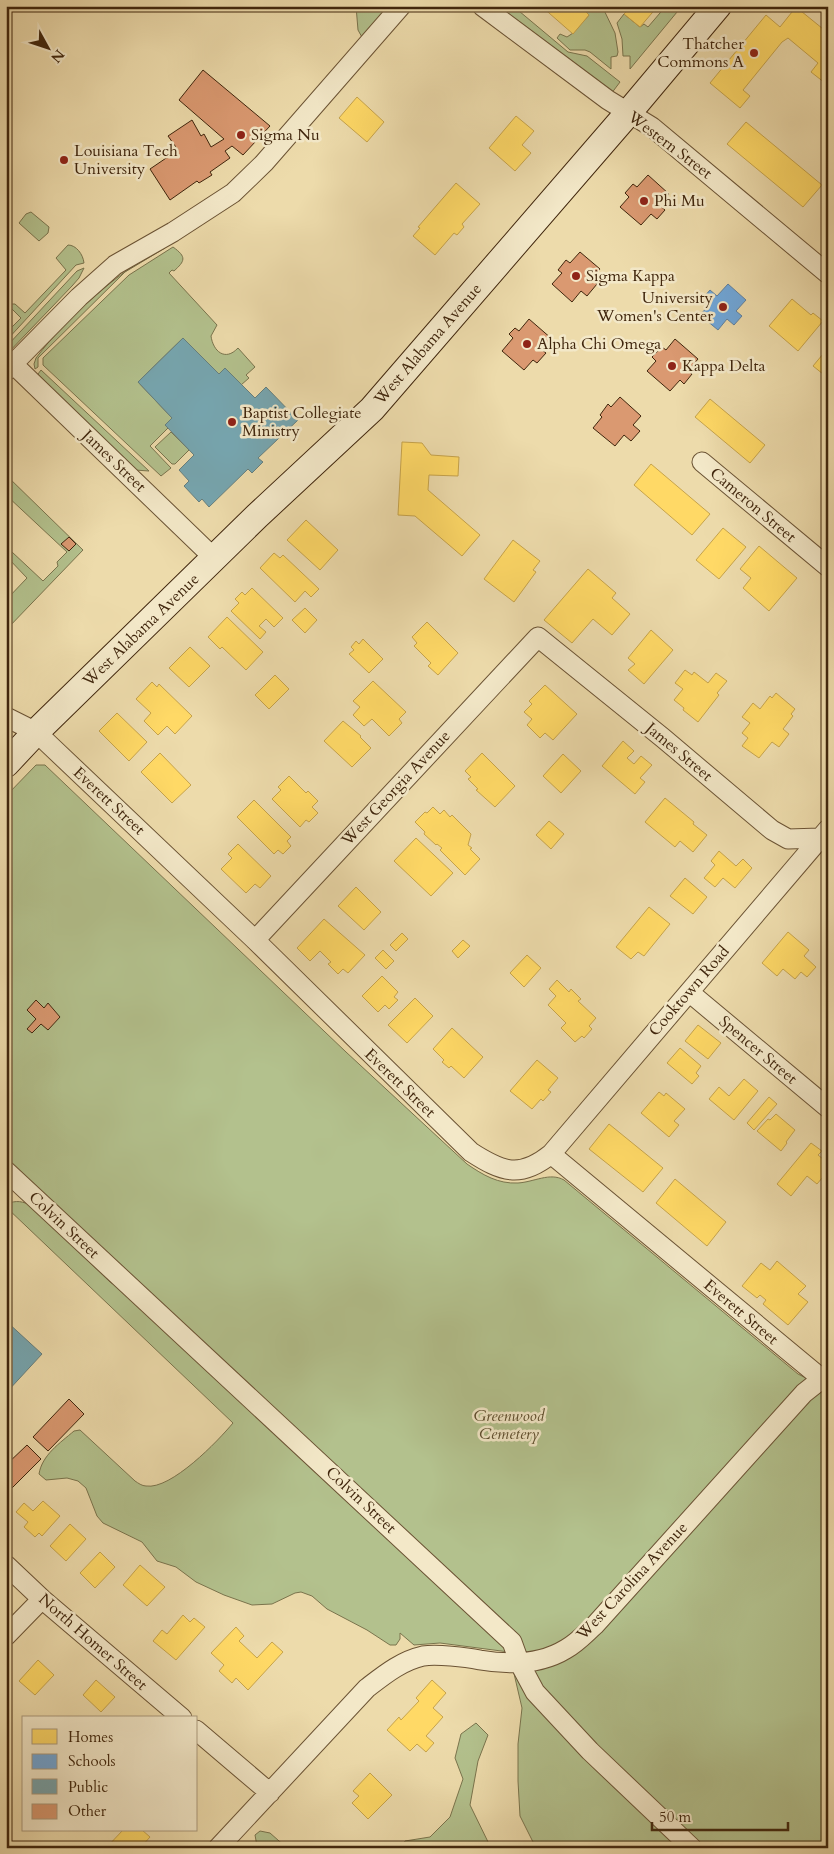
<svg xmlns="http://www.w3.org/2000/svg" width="834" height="1854" viewBox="0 0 834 1854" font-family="Cardo,serif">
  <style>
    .green { fill: #b3c18d; stroke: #7a744d }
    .homes { fill: #ffd966; stroke: #c6a34b }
    .schools { fill: #6fa8dc; stroke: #61819e }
    .public { fill: #76a5af; stroke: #667f7e }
    .building { fill: #da9971; stroke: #40260d }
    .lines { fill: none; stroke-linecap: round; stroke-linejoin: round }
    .street-casing { stroke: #6b5334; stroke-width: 21 }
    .secondary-casing { stroke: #40260d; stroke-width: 28 }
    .street { stroke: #f3e8c8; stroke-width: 19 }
    .secondary { stroke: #f3e8c8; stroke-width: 26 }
    .poi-dot { fill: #8f2418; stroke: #f3e8c8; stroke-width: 2 }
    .labels { text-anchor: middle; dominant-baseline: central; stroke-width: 5; stroke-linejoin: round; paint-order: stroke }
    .poi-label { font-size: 16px; fill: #40260d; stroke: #f3e8c8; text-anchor: start }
    .street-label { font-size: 16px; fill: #40260d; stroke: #f3e8c8 }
    .park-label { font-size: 16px; font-style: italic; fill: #5d4d2d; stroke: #f3e8c8 }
  </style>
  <rect width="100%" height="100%" fill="#eddbab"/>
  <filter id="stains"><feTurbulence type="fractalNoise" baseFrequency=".004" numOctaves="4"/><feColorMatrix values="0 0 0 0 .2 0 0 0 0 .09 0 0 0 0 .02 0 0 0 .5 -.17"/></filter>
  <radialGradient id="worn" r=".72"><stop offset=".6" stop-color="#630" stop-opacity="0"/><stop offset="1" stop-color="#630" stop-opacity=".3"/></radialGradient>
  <path class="green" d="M356 6H387L363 39 358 30Z
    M494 6H513L568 52 587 56 620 82 611 94Z
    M588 6H602L615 33 618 52 617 56 611 57V69L590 52 585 50H570L557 38 560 34 567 37 573 33 589 15 586 12 590 8Z
    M666 6H682L630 69V56H623L622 39 617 23 624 14 640 27 644 24 648 27Z
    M31 212 49 227 48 233 39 241 19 223 26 214Z
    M68 245C76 245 83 254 84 263L76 265 6 341V333L21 318 10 307 11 304H15L25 313 66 270 56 258Z
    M161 247 165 248 125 272 38 358V367L35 369 34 364 36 358C70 313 114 277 161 247Z
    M173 247C187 257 185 261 174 271L172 270 169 273 217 325 211 336C213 351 225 362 238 348L255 367 246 375 249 378 241 385 225 368 219 374 183 338 138 382 172 418 168 428 150 446 171 468 161 476 43 365V358L129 275Z
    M84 268 79 278 72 286 6 355V347L77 271Z
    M41 370 149 471 135 470 42 380 38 374Z
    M171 432 189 450 175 464H172L155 447Z
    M6 475 83 550 6 630V600L27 578 7 557 12 552 43 581 58 566 57 562 67 552 6 495Z
    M36 765H45L346 1052 467 1164C483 1175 498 1184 518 1183 534 1182 550 1172 564 1180L798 1374 828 1389V1848H536L520 1816 518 1781V1744L522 1708 509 1652 440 1643 414 1645 400 1633V1639L396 1645H390L367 1630 327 1609 312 1596 301 1592 295 1593 272 1604 252 1605 224 1595 196 1582 176 1567 157 1561 142 1542 103 1523 97 1516 86 1488 78 1481 67 1478 46 1480 39 1474C42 1455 60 1443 74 1431L80 1430 135 1481C138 1483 142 1486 146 1486 171 1490 218 1441 233 1423L6 1207V1204C17 1200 22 1201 32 1206L110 1282 121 1289 149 1297 6 1161V796Z
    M476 1723 488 1735 478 1761 470 1805 491 1848H400L405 1841 430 1837 450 1817 463 1779 455 1758 461 1734Z
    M260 1831 270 1833 287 1848H260L257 1846 255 1835Z"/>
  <path class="homes" d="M541 6H588L590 8 586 12 589 15 573 34Z
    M625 6H658L640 27 624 14 627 11 624 8Z
    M796 7 828 33V80L825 83 811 72 818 63 788 38 782 42 743 90 750 96 740 108 710 83 766 15 780 27Z
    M357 97 384 122 367 142 339 118Z
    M516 116 534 131 522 145 531 153 515 171 489 148Z
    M746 122 822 185 803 207 727 144Z
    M456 183 480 204 462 224 464 227 457 235 454 233 435 255 413 236 420 228 418 227Z
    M792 299 811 315 813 313 823 321 798 351 769 326Z
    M828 348V378L813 366Z
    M710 399 765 445 750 463 695 417Z
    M402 442 422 443 431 455 459 457 458 476 429 475 428 490 480 535 462 556 415 516 398 515Z
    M651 464 710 514 692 535 634 485Z
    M306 520 338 550 320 570 287 540Z
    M723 528 746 547 719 579 696 560Z
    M513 540 540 561 533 570 536 572 514 602 484 579Z
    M759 546 797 578 769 611 743 588 751 578 740 569Z
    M274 553 280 558 283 555 319 589 311 597 305 591 295 602 260 568Z
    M588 569 616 593 612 598 630 614 612 635 593 619 572 643 544 620Z
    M252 588 283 618 274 627 266 619 259 626 266 632 260 639 231 611 239 603 235 599 242 592 245 595Z
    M305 608 317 620 305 633 292 620Z
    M227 617 263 652 246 670 222 647 220 649 208 637Z
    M427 622 458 653 438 675 428 666 431 663 414 646 417 643 412 637Z
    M651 630 673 650 644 684 628 670 635 664 628 658Z
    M363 639 383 659 369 673 349 654 354 650 351 647 356 641 359 644Z
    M190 647 210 666 189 687 169 668Z
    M685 670 692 675 694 672 708 683 716 673 727 681 717 693 719 695 698 722 683 710 684 708 674 700 683 689 675 683Z
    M275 675 289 689 269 709 255 695Z
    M373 681 406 712 399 719 402 723 389 736 372 719 364 726 353 715 360 707 353 701Z
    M152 682 157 687 159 684 192 716 175 734 167 726 158 735 144 721 151 713 136 699Z
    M545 685 577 714 553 740 545 733 540 738 527 725 532 719 524 712 532 704 529 701Z
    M776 693 795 709 791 714 793 716 783 729 789 734 779 747 772 742 759 758 742 746 748 738 742 733 750 723 742 717 753 703 760 709 770 696 772 698Z
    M117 713 147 742 129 761 99 731Z
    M343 721 361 736 360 737 371 748 352 767 324 741Z
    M623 741 634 751 627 758 634 764 641 756 652 765 640 778 645 782 635 794 602 766Z
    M160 753 191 785 172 803 141 772Z
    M482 753 515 786 495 807 476 790 478 789 468 779 471 777 465 771Z
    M563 754 581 771 561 793 543 776Z
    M289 776 306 793 308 791 318 801 312 807 318 813 309 822 306 820 300 827 272 799 281 790 278 787Z
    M665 798 694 822 693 824 707 835 693 852 680 841 675 847 645 822Z
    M254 800 291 837 287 841 291 846 283 854 278 850 274 854 237 817Z
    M433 807 440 814 444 810 450 817 452 815 471 834 468 845 472 848 470 849 480 859 465 875 440 850 442 848 437 844 436 845 424 834 425 832 415 822 425 812 427 813Z
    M549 821 564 834 551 849 536 835Z
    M416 838 453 873 431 896 394 861Z
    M238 844 271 876 260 888 255 884 246 893 221 869 232 858 228 854Z
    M719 851 736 866 743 859 752 868 735 888 723 878 715 887 704 878 715 865 711 861Z
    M685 878 707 897 693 914 670 896Z
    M356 887 381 912 364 930 338 906Z
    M649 907 670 924 644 956 638 952 631 959 616 947Z
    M324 919 365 955 348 973 343 969 338 974 328 964 331 962 320 951 310 961 297 948Z
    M788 932 809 950 804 956 816 967 807 977 801 972 795 979 783 969 777 976 762 963Z
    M402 933 408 939 396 951 390 945Z
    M463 940 470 946 458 958 452 951Z
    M383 950 394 961 386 969 375 958Z
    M527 955 541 968 524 987 510 973Z
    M382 976 398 992 394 997 398 1000 389 1009 385 1005 378 1012 362 996Z
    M557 980 569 992 571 989 581 999 578 1001 596 1018 589 1026 592 1029 584 1038 582 1036 575 1042 561 1028 566 1023 548 1005 556 996 549 989Z
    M415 998 433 1016 407 1043 388 1025Z
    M698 1025 721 1043 708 1059 685 1041Z
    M452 1028 483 1057 464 1078 451 1066 449 1068 442 1062 444 1060 433 1049Z
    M680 1048 701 1066 696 1073 699 1076 692 1084 667 1063Z
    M537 1060 558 1078 548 1090 551 1092 543 1101 541 1099 532 1109 510 1091Z
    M744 1079 758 1091 734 1120 709 1099 719 1087 729 1096Z
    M659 1092 664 1096 666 1093 685 1109 674 1121 679 1125 669 1137 641 1113Z
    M769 1097 777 1104 754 1130 747 1123Z
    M776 1114 795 1130 786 1142 787 1143 781 1151 757 1131 768 1119 770 1120Z
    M609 1124 663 1168 643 1192 589 1149Z
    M811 1143 822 1151 818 1155 828 1163V1171L817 1184 807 1176 791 1196 777 1184Z
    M675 1179 726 1222 707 1246 656 1203Z
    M777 1261 806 1286 798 1294 808 1302 788 1325 763 1304 766 1300 760 1295 757 1298 742 1286 761 1263 770 1270Z
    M43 1501 60 1516 42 1536 39 1533 35 1537 24 1527 28 1522 16 1512 24 1503 33 1511Z
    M70 1524 86 1539 66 1561 50 1546Z
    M100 1552 115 1567 95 1588 80 1573Z
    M140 1565 165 1587 147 1606 123 1585Z
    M183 1615 190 1622 194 1618 205 1627 176 1660 153 1641 162 1630 167 1634Z
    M236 1627 244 1636 239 1641 257 1658 272 1642 283 1652 248 1690 236 1678 232 1683 219 1671 224 1665 211 1653Z
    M38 1660 54 1675 35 1695 19 1681Z
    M96 1680 115 1697 101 1712 83 1695Z
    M432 1680 446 1693 433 1708 443 1717 426 1736 434 1743 426 1752 417 1744 410 1751 387 1730 399 1717 401 1720 419 1701 416 1698Z
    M370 1773 392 1795 368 1819 352 1803 359 1796 353 1791Z
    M123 1830H142L150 1837 142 1846 143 1848H106Z"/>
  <path class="schools" d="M728 284 746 300 736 311 742 316 734 325 727 319 718 330 700 315 710 304 703 298 710 290 717 296Z"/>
  <path class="public" d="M183 338 219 374 225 368 255 398 266 387 298 420 258 458 263 462 252 473 248 469 209 507 202 499 199 502 184 486 189 481 179 470 194 455 165 425 172 418 138 382Z
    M6 1321 42 1354 6 1393Z"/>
  <path class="building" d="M203 70 270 126 243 155 232 146 225 151 230 158 210 172 212 175 199 183 197 181 170 200 150 169 178 150 168 136 192 120 201 136 204 134 211 147 224 139 179 100Z
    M648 175 669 194 659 205 665 210 657 219 651 214 641 225 620 207 629 197 625 193 633 184 637 187Z
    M580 252 600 269 591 279 597 284 587 296 581 291 572 302 552 284 562 273 558 270 566 260 570 263Z
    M529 319 552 339 542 350 546 353 537 363 533 360 524 370 502 351 513 338 509 334 515 328 519 331Z
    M675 339 698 359 688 371 692 374 684 384 680 380 670 391 647 371 656 361 652 357 662 347 666 350Z
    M620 397 641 416 633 425 640 431 631 441 624 435 615 446 593 428 602 417 600 415 608 404 611 407Z
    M69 537 76 544 69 551 61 544Z
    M36 1000 44 1008 48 1003 60 1017 48 1030 41 1024 32 1033 27 1029 36 1019 27 1010Z
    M69 1399 84 1414 48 1451 33 1437Z
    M27 1445 41 1459 6 1494V1465Z"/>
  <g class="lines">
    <defs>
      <path id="street" d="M482 6 608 100 652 127 828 274
        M13 364 214 558
        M6 371 79 297 115 265 173 232 233 193 264 163 401 6
        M702 462 828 567
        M6 717 36 732 255 940 471 1152C502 1172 520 1179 551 1154L828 829
        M255 940 538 637 663 738 772 830 788 839 820 838 825 842
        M689 992 828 1108
        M551 1154 821 1378
        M6 1171 512 1642 520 1664 535 1692 590 1751 692 1848
        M6 1565 42 1599 182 1718
        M6 1636 42 1599
        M196 1730 270 1793
        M218 1848 367 1688C384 1675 401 1661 423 1656 437 1654 465 1657 480 1660 509 1665 540 1665 566 1649 577 1643 586 1633 595 1625L804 1393 828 1374"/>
      <path id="secondary" d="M6 764 36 732 257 516 372 409 629 112 718 6"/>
    </defs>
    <use href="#street" class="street-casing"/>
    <use href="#secondary" class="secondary-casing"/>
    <use href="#street" class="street"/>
    <use href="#secondary" class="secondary"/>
  </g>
  <g class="poi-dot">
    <circle cx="754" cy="53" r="5"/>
    <circle cx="241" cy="135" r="5"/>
    <circle cx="64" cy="160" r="5"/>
    <circle cx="644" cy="201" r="5"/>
    <circle cx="576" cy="276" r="5"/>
    <circle cx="723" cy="307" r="5"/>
    <circle cx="527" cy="344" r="5"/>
    <circle cx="672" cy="366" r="5"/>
    <circle cx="232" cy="422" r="5"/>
  </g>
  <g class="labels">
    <g class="poi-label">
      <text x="744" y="44" text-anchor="end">Thatcher<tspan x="744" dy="18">Commons A</tspan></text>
      <text x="251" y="135">Sigma Nu</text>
      <text x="74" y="151">Louisiana Tech<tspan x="74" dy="18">University</tspan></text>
      <text x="654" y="201">Phi Mu</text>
      <text x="586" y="276">Sigma Kappa</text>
      <text x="713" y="298" text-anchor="end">University<tspan x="713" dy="18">Women's Center</tspan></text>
      <text x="537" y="344">Alpha Chi Omega</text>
      <text x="682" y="366">Kappa Delta</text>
      <text x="242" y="413">Baptist Collegiate<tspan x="242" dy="18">Ministry</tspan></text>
    </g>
    <g class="street-label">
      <text transform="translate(670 145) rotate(37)">Western Street</text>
      <text transform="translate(428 344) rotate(-49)">West Alabama Avenue</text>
      <text transform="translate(114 461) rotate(44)">James Street</text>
      <text transform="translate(753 505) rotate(40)">Cameron Street</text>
      <text transform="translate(141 630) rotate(-44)">West Alabama Avenue</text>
      <text transform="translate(679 752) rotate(40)">James Street</text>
      <text transform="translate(396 788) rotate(-47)">West Georgia Avenue</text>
      <text transform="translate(109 801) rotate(43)">Everett Street</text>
      <text transform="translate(689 991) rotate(-49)">Cooktown Road</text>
      <text transform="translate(758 1050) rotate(40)">Spencer Street</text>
      <text transform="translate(400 1083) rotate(44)">Everett Street</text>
      <text transform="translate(64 1225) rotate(43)">Colvin Street</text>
      <text transform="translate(741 1312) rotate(40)">Everett Street</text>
      <text transform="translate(361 1500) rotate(43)">Colvin Street</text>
      <text transform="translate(632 1581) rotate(-47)">West Carolina Avenue</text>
      <text transform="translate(93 1642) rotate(41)">North Homer Street</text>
    </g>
    <g class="park-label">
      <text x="509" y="1416">Greenwood<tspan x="509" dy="18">Cemetery</tspan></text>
    </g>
  </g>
  <rect width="834" height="1854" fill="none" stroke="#eddbab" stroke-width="25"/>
  <rect x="8" y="8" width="819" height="1839" fill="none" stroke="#40260d" stroke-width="2.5"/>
  <rect x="12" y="12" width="809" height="1829" fill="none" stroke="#40260d"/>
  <rect x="22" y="1716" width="175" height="115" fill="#f3e8c8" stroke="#ab9a7d"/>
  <rect x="32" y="1729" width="25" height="15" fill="#ffd966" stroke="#ab9a7d"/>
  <text x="68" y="1742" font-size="15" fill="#40260d">Homes</text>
  <rect x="32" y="1754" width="25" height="15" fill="#6fa8dc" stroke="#ab9a7d"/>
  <text x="68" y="1766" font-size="15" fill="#40260d">Schools</text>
  <rect x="32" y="1779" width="25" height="15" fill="#76a5af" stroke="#ab9a7d"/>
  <text x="68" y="1792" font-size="15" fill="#40260d">Public</text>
  <rect x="32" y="1804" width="25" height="15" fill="#da9971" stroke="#ab9a7d"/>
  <text x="68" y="1816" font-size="15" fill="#40260d">Other</text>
  <g transform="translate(48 48) rotate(130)" stroke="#f3e8c8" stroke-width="4" paint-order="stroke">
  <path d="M0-4L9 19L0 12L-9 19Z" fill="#40260d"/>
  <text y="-8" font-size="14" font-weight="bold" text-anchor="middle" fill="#40260d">N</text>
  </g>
  <path d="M652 1822v8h136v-8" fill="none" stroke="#40260d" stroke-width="2.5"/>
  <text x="659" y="1822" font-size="15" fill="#40260d" stroke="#f3e8c8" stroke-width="4" paint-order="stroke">50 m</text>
  <rect width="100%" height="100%" filter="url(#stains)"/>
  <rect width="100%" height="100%" fill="url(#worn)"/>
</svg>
